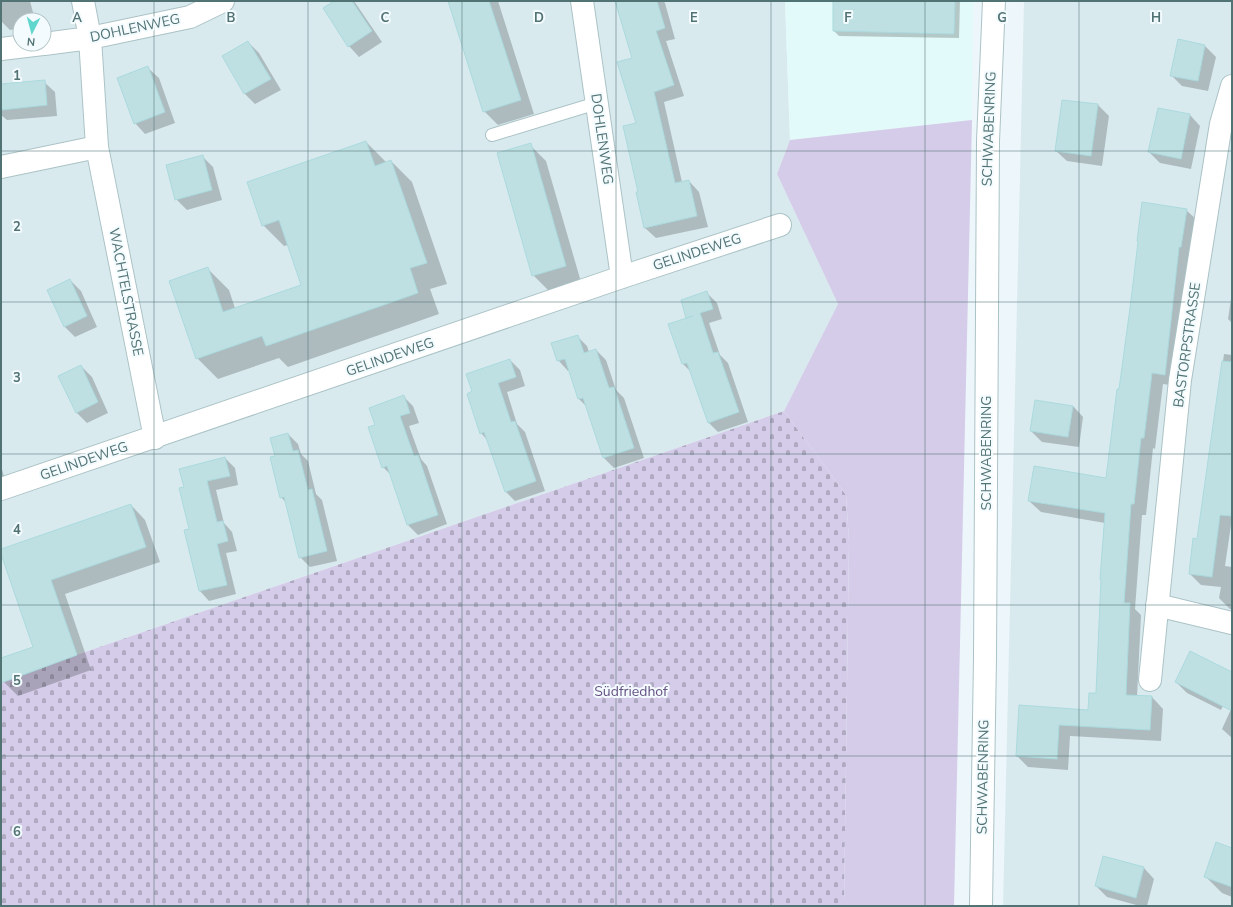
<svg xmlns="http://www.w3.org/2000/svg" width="1233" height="907" viewBox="0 0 1233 907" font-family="'Nunito Sans',sans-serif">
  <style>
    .residential { fill: #d9eaef; fill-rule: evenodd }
    .commercial { fill: #e2faf9 }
    .cemetery { fill: url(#cemetery-stones) }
    .park { fill: #d4cce8 }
    .shadow { fill: #0003 }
    .building { fill: #bfe0e3; stroke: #aadade }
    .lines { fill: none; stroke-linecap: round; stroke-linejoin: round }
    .service-casing { stroke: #abc3c6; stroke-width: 14 }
    .minor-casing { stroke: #abc3c6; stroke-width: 24 }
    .tertiary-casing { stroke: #abc3c6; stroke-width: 24 }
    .service { stroke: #fff; stroke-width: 12 }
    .minor { stroke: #fff; stroke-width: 22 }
    .tertiary { stroke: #fff; stroke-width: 22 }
    .grid { fill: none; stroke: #527374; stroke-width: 1; stroke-opacity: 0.55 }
    .labels { text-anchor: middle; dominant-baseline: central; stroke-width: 4; stroke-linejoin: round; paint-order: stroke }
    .street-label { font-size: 14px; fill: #527374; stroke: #f3fbfe }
    .park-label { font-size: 14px; fill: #655184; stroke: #f3fbfe }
    .grid-label { font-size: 13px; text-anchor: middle; font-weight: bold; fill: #527374; stroke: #f3fbfe; stroke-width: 4; stroke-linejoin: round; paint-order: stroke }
  </style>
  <defs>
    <pattern id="cemetery-stones" width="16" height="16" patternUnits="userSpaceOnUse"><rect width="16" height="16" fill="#d4cce8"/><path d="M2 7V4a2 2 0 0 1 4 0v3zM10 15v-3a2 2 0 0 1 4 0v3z" fill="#afaac1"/></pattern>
  </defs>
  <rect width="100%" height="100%" fill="#edf7fb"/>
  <path class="residential" d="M1 1H785L790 140 777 174 838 304 784 411 1 681ZM20 20H44V44H20Z
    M1024 1H1232V906H1003Z"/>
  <path class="commercial" d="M785 1H973L972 120 790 140Z"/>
  <path class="cemetery" d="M784 411 846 495 849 541 844 906H1V681Z"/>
  <path class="park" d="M972 120 954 906H844L849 541 846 495 784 411 838 304 777 174 790 140Z"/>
  <path class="shadow" d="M1 1H30L35 20H20V28L10 30 1 21Z
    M336 1H354L382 42 359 57 349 46Z
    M449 1H498L534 114 498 125 484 111Z
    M620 1H663L665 3 675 39 666 41 684 96 664 102 682 182 689 181 699 192 708 227 656 238 645 228 639 192 637 124 633 58Z
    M834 1H960L959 38 839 36 834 31Z
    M1179 40 1205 46 1216 57 1208 91 1182 86 1171 75Z
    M248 42 259 53 281 90 255 104 245 94 223 57Z
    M148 68 159 78 175 123 145 134 135 123Z
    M44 82 55 92 57 116 7 120 1 115V85Z
    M1063 101 1098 105 1109 116 1102 166 1067 161 1056 151Z
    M1190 115 1200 126 1191 169 1160 163 1149 152Z
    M366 142 387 163 391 161 412 182 447 284 430 289 439 314 288 367 279 358 218 379 197 358 208 269 229 290 235 308 302 285 288 245 284 246 263 225Z
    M530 145 546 161 581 282 549 291 533 275Z
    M202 156 213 167 222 200 187 210 176 199Z
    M1186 210 1198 221 1176 386 1163 384 1155 449 1153 448 1146 515H1142L1135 609 1141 615 1137 697H1152L1163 709 1161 741 1070 736 1068 770 1028 767 1017 756 1020 707 1089 711 1097 694 1105 523 1041 512 1029 501 1107 479 1120 390Z
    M70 280 81 291 97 327 75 337 65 327Z
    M1232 292V323L1228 319Z
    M707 293 717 303 722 319 709 323 720 355 728 363 748 422 718 432 708 422 691 372 683 364 669 325 688 318 687 317Z
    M577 336 587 346 589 352 596 350 606 360 616 390 624 398 644 458 614 468 604 458 587 407 579 399 570 370 568 371 558 360Z
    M1224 354 1232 355V525H1231L1225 566 1232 567V609H1230L1219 598 1221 587 1201 585 1190 574 1198 540Z
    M510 360 520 370 525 386 507 392 517 424 525 432 545 491 515 501 506 492 488 441 481 433 474 392Z
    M81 366 92 377 108 413 87 423 76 412Z
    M404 397 413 406 419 423 409 426 421 459 427 466 447 524 418 535 408 525 391 475 383 467 376 426Z
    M1073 406 1083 417 1079 447 1042 442 1031 431Z
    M288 434 298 444 301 454 308 461 316 494 322 500 337 561 310 567 300 557 287 504 281 497 276 456Z
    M225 458 235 468 238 485 216 490 224 523 232 532 237 551 226 553 236 594 209 601 200 591 185 531 190 529 185 488Z
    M1 466 4 476 1 477Z
    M131 505 145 520 160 562 65 594 91 670 18 696 4 682 1 674V659L34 648 1 550Z
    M1232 677V687L1221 710 1187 693 1176 682Z
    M1232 707V738L1222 729Z
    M1232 849V897L1222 893 1206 877Z
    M1104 858 1144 868 1154 879 1147 906H1140L1107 897 1096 886Z"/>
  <path class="building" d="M334 1H352L372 31 348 47 323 8Z
    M448 1H489L521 100 483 112Z
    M615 1H657L665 28 656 31 674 85 654 92 675 183 689 180 697 216 644 228 636 192H638L623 126 636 123 617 62 632 58Z
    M833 1H955L954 34 833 31Z
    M1178 39 1205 45 1198 81 1170 76Z
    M248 41 271 79 244 94 222 56Z
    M148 66 165 112 134 124 117 78Z
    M45 80 47 105 1 110V84Z
    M1062 100 1098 104 1091 156 1055 151Z
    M1158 108 1190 114 1181 159 1148 152Z
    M366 141 375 166 391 160 427 263 410 268 418 293 266 346 262 336 196 359 169 281 208 267 223 312 301 285 279 220 262 226 247 182Z
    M531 143 566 266 532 276 497 153Z
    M203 155 212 190 175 200 166 165Z
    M1142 202 1187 209 1181 247H1179L1165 375 1152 373 1144 438H1141L1134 504H1131L1124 603H1130L1126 695 1152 696 1150 730 1059 725 1057 759 1016 756 1019 705 1088 710 1089 693H1096L1101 579H1100L1105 513 1028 501 1034 466 1106 478 1117 389H1119L1130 308 1138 242 1137 241Z
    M70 279 87 316 64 327 47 290Z
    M707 291 713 309 700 313 713 353 718 352 739 412 708 423 687 363 682 364 668 324 693 316 686 318 681 300Z
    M578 335 584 353 596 349 609 388 614 387 634 448 603 458 583 398 578 399 565 359 557 361 551 343Z
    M510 359 516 377 498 383 511 422 515 421 536 481 505 492 484 432 480 434 467 394 472 391 466 374Z
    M1222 361 1232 362V507L1231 516 1220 515 1212 577 1189 574 1193 538 1197 539Z
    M81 365 98 402 76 413 58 376Z
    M404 395 410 413 400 416 414 456 418 455 438 515 407 525 387 466 382 468 368 427 375 425 369 408Z
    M1035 400 1073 406 1068 437 1030 431Z
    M288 433 293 451 298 450 308 490 312 489 327 551 299 558 284 497 280 498 270 457 275 456 270 438Z
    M225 457 230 476 207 481 217 522 223 521 228 541 217 544 227 585 199 591 184 530 189 529 179 488 184 487 179 469Z
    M131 504 146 547 51 580 77 655 1 683V658L33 647 1 554V549Z
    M1190 651 1232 672V711L1175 682Z
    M1216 842 1232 848V887L1204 877Z
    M1103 856 1144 867 1136 898 1095 886Z"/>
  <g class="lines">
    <defs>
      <path id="service" d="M492 135 597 103"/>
      <path id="minor" d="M83 1 90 38 97 147 155 438
        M582 1 622 277
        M44 44 90 38 190 17 223 1
        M1 49 43 44
        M1 167 97 147
        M1 489 622 277 780 225
        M1157 605 1232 623
        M1150 680 1180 380 1221 124 1232 86"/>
      <path id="tertiary" d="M981 906 985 658 988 141 994 1"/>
    </defs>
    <use href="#service" class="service-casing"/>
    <use href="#minor" class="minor-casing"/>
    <use href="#tertiary" class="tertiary-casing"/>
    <use href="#service" class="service"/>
    <use href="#minor" class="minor"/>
    <use href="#tertiary" class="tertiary"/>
  </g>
  <path class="grid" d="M154 1V906M308 1V906M462 1V906M616 1V906M771 1V906M925 1V906M1079 1V906M1 151H1232M1 302H1232M1 454H1232M1 605H1232M1 756H1232"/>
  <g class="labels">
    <g class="street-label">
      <text transform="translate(135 28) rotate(-12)">DOHLENWEG</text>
      <text transform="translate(989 129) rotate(-88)">SCHWABENRING</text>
      <text transform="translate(602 139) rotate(82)">DOHLENWEG</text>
      <text transform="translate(697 252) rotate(-18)">GELINDEWEG</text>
      <text transform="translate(126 292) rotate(79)">WACHTELSTRASSE</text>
      <text transform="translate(1187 345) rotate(-82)">BASTORPSTRASSE</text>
      <text transform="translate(390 357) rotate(-19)">GELINDEWEG</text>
      <text transform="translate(986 453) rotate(-90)">SCHWABENRING</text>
      <text transform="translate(84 461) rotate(-19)">GELINDEWEG</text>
      <text transform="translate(983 777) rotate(-89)">SCHWABENRING</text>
    </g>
    <g class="park-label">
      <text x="631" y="691">Südfriedhof</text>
    </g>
  </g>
  <g class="grid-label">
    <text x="77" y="22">A</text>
    <text x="231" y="22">B</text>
    <text x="385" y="22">C</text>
    <text x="539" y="22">D</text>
    <text x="694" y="22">E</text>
    <text x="848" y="22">F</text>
    <text x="1002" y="22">G</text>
    <text x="1156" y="22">H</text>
    <text x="17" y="80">1</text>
    <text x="17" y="231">2</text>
    <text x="17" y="382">3</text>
    <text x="17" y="534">4</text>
    <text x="17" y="685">5</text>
    <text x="17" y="836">6</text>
  </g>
  <rect width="1233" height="907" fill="none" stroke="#527374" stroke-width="4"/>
  <g transform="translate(32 32) rotate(186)"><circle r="19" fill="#f3fbfe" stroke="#b3c5c7"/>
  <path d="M0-3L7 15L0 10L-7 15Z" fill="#61d6cc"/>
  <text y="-6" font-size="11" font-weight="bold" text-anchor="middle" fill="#527374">N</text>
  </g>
</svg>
